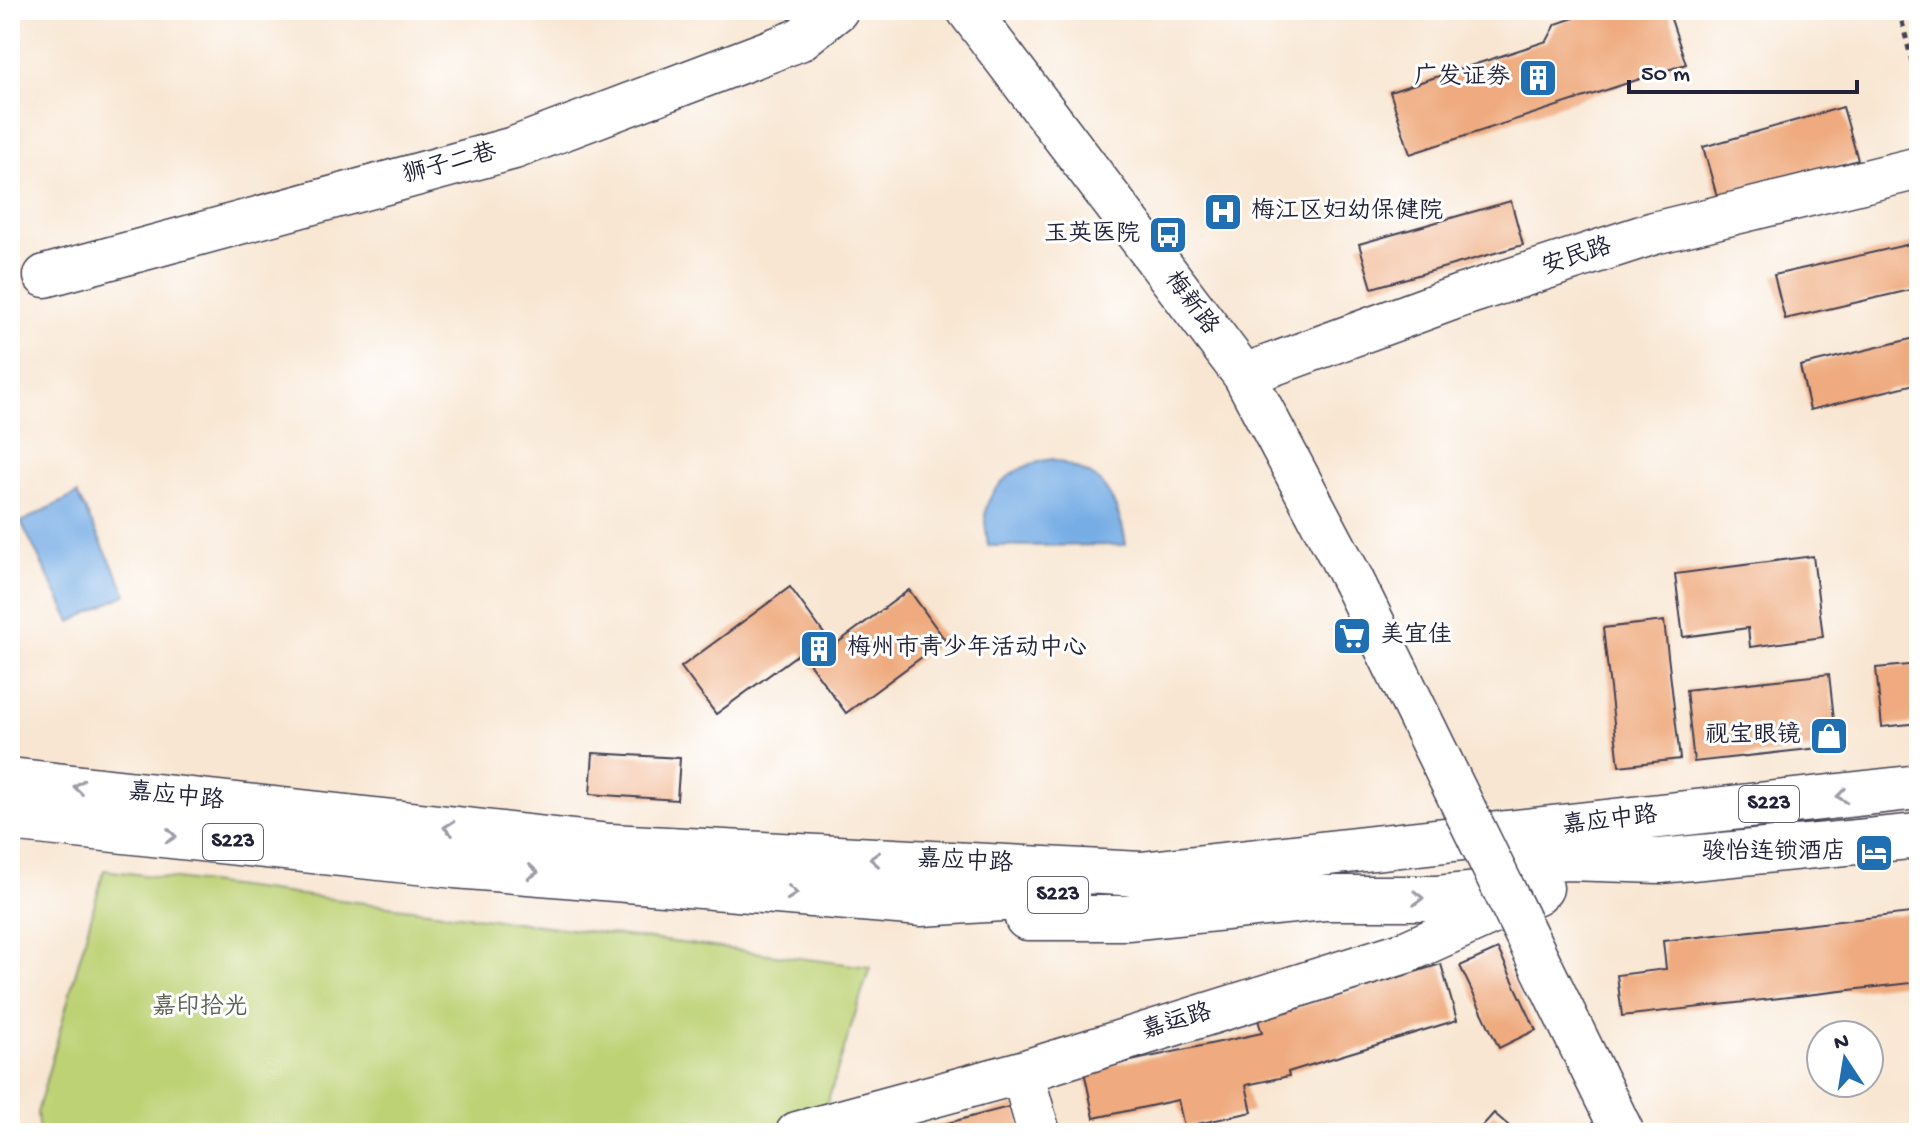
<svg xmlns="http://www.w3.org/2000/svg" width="1929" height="1143" viewBox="0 0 1929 1143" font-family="'Gochi Hand','LXGW WenKai TC',sans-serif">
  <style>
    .green { fill: #bdd275; stroke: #707a58; stroke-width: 2 }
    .water { fill: #77ade5; stroke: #4c6890; stroke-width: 2 }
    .building { fill: #efab7f }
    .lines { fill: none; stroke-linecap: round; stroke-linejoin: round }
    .minor-casing { stroke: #423f52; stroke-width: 45 }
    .major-casing { stroke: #423f52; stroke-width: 47 }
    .path { stroke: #423f52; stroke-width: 5; stroke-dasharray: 6 6; stroke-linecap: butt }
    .minor { stroke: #fff; stroke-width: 42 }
    .major { stroke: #fff; stroke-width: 44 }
    .minor-bridge-casing { stroke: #423f52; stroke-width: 45; stroke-linecap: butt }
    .minor-bridge { stroke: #fff; stroke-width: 42 }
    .oneway { stroke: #9c9ca7 }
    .labels { text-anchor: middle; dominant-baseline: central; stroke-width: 6; stroke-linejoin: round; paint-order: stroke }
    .shield { fill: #fff; stroke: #646476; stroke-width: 2 }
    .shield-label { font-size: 22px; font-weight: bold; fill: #22223b }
    .poi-label { font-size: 24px; fill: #22223b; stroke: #fff; text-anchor: end }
    .street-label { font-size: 24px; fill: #22223b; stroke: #fff }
    .park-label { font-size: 24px; fill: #58604f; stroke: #fff }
  </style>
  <rect width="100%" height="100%" fill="#fff"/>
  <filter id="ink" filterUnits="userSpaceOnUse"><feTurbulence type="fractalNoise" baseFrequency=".0125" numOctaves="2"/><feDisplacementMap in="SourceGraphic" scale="16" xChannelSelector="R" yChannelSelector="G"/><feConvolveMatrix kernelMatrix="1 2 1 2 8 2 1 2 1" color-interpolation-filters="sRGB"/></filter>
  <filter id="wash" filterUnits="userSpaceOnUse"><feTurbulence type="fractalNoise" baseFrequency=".006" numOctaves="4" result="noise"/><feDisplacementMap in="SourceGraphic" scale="32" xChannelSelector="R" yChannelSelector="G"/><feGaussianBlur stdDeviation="1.8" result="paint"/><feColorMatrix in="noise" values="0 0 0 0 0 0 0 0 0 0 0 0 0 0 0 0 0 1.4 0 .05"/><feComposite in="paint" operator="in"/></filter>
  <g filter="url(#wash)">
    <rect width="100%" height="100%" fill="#f8e6d2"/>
    <path class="green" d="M104 870 870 967 825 1110 764 1133H39L37 1113Z"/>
    <path class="water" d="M1053 459C1066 464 1082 469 1094 477 1113 491 1123 523 1126 545L988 546C987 534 983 520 986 508 995 479 1025 462 1053 459Z
      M77 494 127 594 71 622 21 522Z"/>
    <g id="blocks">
      <path class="building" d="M1597 10H1668L1686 64 1410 154 1390 92 1547 41 1556 24Z
        M1843 107 1858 160 1718 200 1703 147Z
        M1511 201 1523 245 1372 288 1359 244Z
        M1919 242V288L1785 319 1774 275Z
        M1919 337V383L1810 410 1800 366Z
        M1813 556 1823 637 1750 647 1748 628 1683 637 1675 574Z
        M790 587 833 646 909 590 945 640 846 713 801 652 716 714 681 667Z
        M1664 621 1680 759 1619 766 1603 628Z
        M1919 664V723L1882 727 1876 668Z
        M1829 674 1837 746 1694 762 1686 690Z
        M593 753 680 758 677 800 590 794Z
        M1919 912V982L1622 1016 1617 975 1666 969 1663 941Z
        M1498 949 1536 1030 1499 1048 1460 966Z
        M1441 964 1457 1020 1288 1072 1289 1076 1246 1085 1252 1112 1184 1127 1178 1100 1094 1118 1084 1071 1262 1033 1258 1020Z
        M1016 1105 1023 1133H913V1132Z
        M1494 1113 1517 1133H1476Z"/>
    </g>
  </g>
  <g filter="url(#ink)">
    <use href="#blocks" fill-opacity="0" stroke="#423f52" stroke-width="2"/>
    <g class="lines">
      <defs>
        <path id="minor" d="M968 10 1244 375 1352 579
          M45 276 514 148 799 40 837 10
          M1244 375 1460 296 1654 233 1919 168
          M1022 1072 1039 1133
          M797 1133 1022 1072 1406 952 1537 893"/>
        <path id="major" d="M10 780 610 846 1141 874 1919 787
          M10 819 455 866 922 904 1067 895
          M1507 862 1568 858 1660 861 1919 836
          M1027 918H1127L1324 898H1437L1541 888"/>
      </defs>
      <use href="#minor" class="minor-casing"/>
      <use href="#major" class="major-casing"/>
      <path class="path" d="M1899 10 1919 89"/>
      <use href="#minor" class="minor"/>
      <use href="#major" class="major"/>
      <defs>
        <path id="minor-bridge" d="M1352 579 1623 1133"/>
      </defs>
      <use href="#minor-bridge" class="minor-bridge-casing"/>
      <use href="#minor-bridge" class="minor-bridge"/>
    </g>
    <defs><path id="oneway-chevron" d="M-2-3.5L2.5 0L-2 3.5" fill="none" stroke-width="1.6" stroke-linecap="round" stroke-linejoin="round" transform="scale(2)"/></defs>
    <g class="oneway">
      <use href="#oneway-chevron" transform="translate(79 787) rotate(-174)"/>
      <use href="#oneway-chevron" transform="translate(1842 796) rotate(173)"/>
      <use href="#oneway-chevron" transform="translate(449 828) rotate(-174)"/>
      <use href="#oneway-chevron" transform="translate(171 836) rotate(6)"/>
      <use href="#oneway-chevron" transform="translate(875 859) rotate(-177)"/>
      <use href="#oneway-chevron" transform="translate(533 872) rotate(5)"/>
      <use href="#oneway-chevron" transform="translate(792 893) rotate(5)"/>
      <use href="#oneway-chevron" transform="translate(1418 898)"/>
    </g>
  </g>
  <defs>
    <symbol id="building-square" viewBox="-11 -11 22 22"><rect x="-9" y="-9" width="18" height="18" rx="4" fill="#1f6fb2" stroke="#fff"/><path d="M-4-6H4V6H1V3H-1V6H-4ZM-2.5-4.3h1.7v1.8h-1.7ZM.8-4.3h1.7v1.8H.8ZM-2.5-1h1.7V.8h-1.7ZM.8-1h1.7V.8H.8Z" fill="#fff"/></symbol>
    <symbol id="hospital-square" viewBox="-11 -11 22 22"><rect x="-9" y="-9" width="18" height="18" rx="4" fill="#1f6fb2" stroke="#fff"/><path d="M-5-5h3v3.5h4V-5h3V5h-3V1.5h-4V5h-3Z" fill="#fff"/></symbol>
    <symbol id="bus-square" viewBox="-11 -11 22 22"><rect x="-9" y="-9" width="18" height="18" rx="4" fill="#1f6fb2" stroke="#fff"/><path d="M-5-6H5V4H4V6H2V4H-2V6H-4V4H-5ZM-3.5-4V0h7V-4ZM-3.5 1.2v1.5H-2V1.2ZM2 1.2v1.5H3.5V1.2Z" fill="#fff"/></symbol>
    <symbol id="supermarket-square" viewBox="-11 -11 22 22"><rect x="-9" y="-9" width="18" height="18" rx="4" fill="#1f6fb2" stroke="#fff"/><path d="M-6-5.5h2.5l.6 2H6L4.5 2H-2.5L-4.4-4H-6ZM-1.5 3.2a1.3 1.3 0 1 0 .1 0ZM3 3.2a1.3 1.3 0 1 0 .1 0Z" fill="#fff"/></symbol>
    <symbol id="shop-square" viewBox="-11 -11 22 22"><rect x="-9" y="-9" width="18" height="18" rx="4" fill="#1f6fb2" stroke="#fff"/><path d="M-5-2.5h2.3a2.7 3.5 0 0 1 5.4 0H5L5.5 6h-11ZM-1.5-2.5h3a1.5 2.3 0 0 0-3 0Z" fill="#fff"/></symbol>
    <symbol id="hotel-square" viewBox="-11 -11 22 22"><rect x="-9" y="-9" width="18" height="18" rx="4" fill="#1f6fb2" stroke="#fff"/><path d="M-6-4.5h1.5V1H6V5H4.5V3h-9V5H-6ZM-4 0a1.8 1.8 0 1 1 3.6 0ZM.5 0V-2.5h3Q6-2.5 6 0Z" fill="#fff"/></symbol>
  </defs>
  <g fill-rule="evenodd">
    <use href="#building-square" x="1516" y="56" width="44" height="44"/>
    <use href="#hospital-square" x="1201" y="190" width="44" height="44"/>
    <use href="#bus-square" x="1146" y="213" width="44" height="44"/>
    <use href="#supermarket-square" x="1330" y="614" width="44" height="44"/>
    <use href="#building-square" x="797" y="627" width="44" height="44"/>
    <use href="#shop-square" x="1807" y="714" width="44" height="44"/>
    <use href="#hotel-square" x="1852" y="831" width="44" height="44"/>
  </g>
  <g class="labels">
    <g class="shield">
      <rect x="1739" y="786" width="60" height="36" rx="6"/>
      <rect x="203" y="824" width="60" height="36" rx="6"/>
      <rect x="1028" y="877" width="60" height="36" rx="6"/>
    </g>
    <g class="shield-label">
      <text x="1769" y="804">S223</text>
      <text x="233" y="842">S223</text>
      <text x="1058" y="895">S223</text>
    </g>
    <g class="poi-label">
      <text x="1510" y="78">广发证券</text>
      <text x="1251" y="212" text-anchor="start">梅江区妇幼保健院</text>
      <text x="1140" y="235">玉英医院</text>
      <text x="1380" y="636" text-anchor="start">美宜佳</text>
      <text x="847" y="649" text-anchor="start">梅州市青少年活动中心</text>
      <text x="1801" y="736">视宝眼镜</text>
      <text x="1846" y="853">骏怡连锁酒店</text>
    </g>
    <g class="street-label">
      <text transform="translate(450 165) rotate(-15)">狮子二巷</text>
      <text transform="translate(1577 258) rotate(-18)">安民路</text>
      <text transform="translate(1190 304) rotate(53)">梅新路</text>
      <text transform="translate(176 798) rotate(6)">嘉应中路</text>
      <text transform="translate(1610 822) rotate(-7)">嘉应中路</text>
      <text transform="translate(965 863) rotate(3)">嘉应中路</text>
      <text transform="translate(1177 1023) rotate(-17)">嘉运路</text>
    </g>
    <g class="park-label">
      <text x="200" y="1008">嘉印拾光</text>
    </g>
  </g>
  <rect width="1929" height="1143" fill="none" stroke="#fff" stroke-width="40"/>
  <g transform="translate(1845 1059) rotate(348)"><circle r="38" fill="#ffffff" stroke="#a7a7b1" stroke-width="2"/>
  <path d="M0-6L14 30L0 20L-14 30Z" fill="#1f6fb2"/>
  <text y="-12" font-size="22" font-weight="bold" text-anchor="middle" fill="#22223b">N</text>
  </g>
  <path d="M1629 80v12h228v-12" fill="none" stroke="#22223b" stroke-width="4"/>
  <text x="1641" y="80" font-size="24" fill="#22223b" stroke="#ffffff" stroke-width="6" paint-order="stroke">50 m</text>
</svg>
